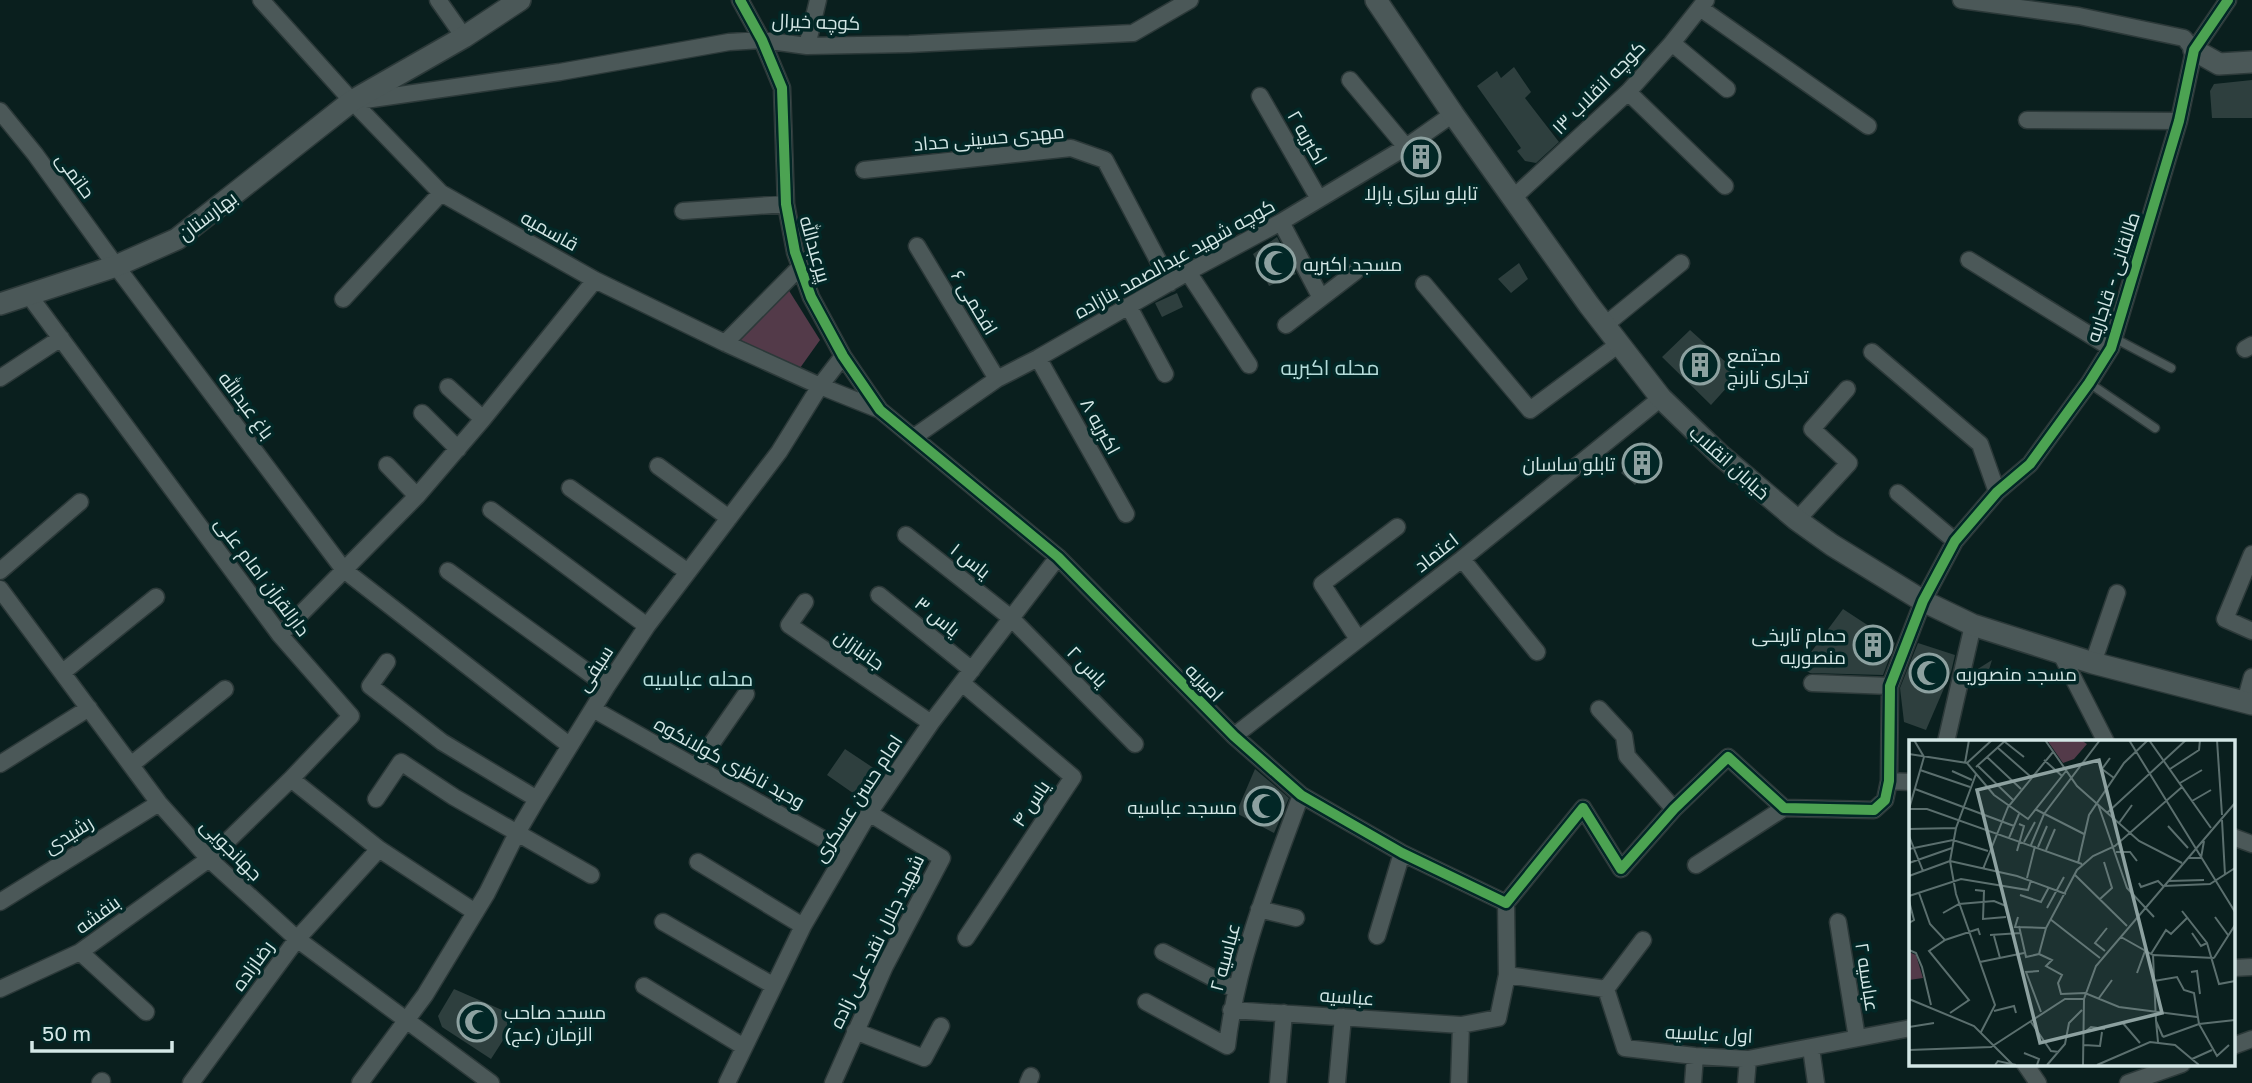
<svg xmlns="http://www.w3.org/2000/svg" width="2252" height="1083" viewBox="0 0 2252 1083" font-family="'Golos Text',Cairo,sans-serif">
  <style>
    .green { fill: #533a49 }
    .building { fill: #2e3f3e }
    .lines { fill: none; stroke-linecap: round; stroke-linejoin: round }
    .lane-casing { stroke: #2c3939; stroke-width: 11 }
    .street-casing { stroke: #2c3939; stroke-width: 19 }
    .secondary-casing { stroke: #2c3939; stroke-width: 24 }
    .lane { stroke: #4b5858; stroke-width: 8 }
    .street { stroke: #4b5858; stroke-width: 16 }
    .secondary { stroke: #4b5858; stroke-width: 21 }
    .cycleway-casing { stroke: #022726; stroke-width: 15 }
    .cycleway { stroke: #4ca352; stroke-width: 10 }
    .labels { text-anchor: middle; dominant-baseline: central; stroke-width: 7; stroke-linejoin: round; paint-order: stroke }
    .street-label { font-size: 19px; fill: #d4e7e6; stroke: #022726 }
    .poi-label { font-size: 19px; fill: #d4e7e6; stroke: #022726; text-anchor: start }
    .neighbourhood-label { font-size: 21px; fill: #b5dcda; stroke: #022726 }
    .inset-road { fill: none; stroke: #5b6f6e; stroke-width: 2 }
    .view { fill: #8da1a0; fill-opacity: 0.15; stroke: #8da1a0; stroke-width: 3.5 }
    .inset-edge { fill: none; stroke: #d4e7e6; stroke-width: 3.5 }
  </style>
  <rect width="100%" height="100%" fill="#0a1f1e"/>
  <path class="green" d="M788 289 820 340 800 368 738 339Z"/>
  <path class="building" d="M1514 67 1531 92 1525 98 1559 142 1536 163 1525 161 1517 151 1521 148 1477 86 1497 71 1501 78Z
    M2252 80V118H2212L2210 91 2214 84Z
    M1425 146 1433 159 1417 170 1409 157Z
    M1277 237 1296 274 1269 286 1253 254Z
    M1519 263 1528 279 1511 293 1498 279Z
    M1177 293 1183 307 1162 317 1155 303Z
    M1690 330 1739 374 1711 405 1662 357Z
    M1649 442 1662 453 1635 485 1621 473Z
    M1843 609 1895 643 1883 675 1810 673 1800 667Z
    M1918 643 1955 655 1951 672 1926 730 1904 722 1900 688Z
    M1992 660 1984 686 1970 683 1973 672Z
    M845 749 878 771 860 798 827 775Z
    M1255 769 1289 798 1274 833 1236 813Z
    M454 989 518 1017 491 1059 442 1027 438 1016Z"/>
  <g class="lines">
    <defs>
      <path id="lane" d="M2114 338 2171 368
        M2089 383 2155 428"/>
      <path id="street" d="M261 0 352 101 441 193 595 280 725 343 820 386 880 410
        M438 0 464 37
        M740 0 762 40 782 88 786 204 795 252 811 297 843 356 880 410 1058 557 1234 736 1301 795 1402 853 1506 903
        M1961 0 2079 16 2184 38 2194 50
        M1700 8 1868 126
        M1672 43 1727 89
        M807 46 818 0
        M1350 80 1406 147
        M1628 92 1725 186
        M1260 96 1319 199
        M358 101 560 72 729 42 762 40 807 46 909 44 1133 33 1190 0
        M0 111 35 154 116 266 344 570 569 745
        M2027 120 2179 121
        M864 170 1071 148 1105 160 1170 283
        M1513 198 1628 92 1672 43 1706 0
        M683 211 786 204
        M1281 222 1321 298
        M917 246 997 379
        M1969 260 2111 348
        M1188 272 1249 365
        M1424 284 1530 410 1619 344
        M343 299 441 193
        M1129 307 1165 374
        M1286 325 1355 272
        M1605 325 1681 263
        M725 343 800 267
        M2245 349 2252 345
        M1872 352 1980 444 1997 492
        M1038 358 1126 514
        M0 378 61 338
        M448 387 483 419
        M422 413 458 449
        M914 437 997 379 1038 358 1188 272 1281 222 1406 147 1453 114
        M387 465 417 496
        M658 466 729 518
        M570 488 688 572
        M1898 493 1955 541
        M491 510 647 626
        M1797 520 1849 463 1812 429 1847 389
        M906 535 1011 618 1135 744
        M2252 554 2225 619 2252 631
        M1462 559 1537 652
        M0 571 80 502
        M448 571 607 686
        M0 589 159 803 209 859 297 939 491 1083
        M879 595 972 670
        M805 602 789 625 931 723
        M280 635 417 496 483 419 595 280
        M1358 639 1322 584 1397 527
        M2060 652 2106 742
        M387 662 370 686 442 742 537 799
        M2093 663 2117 593
        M63 672 156 597
        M962 683 1073 777 966 938
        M1812 683 1890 686
        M2245 702 2252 677
        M593 709 846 852
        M1599 709 1624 736 1627 756 1674 809
        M1234 736 1462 559 1661 398
        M1946 742 1973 625
        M0 764 89 708
        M131 765 225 689
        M696 766 746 694
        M291 779 379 849 475 912
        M1889 781 1911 782
        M376 799 401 762 454 797 591 875
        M2233 837 2252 844
        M698 862 803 926
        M1696 865 1784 808
        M0 902 159 803
        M1506 903 1583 808 1621 869 1674 809 1728 757 1784 808 1874 810 1885 800 1889 781 1890 686 1923 601 1955 541 1997 492 2030 464 2089 383 2111 348 2179 121 2194 50 2228 0
        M1259 909 1296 918
        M663 922 774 986
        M1838 922 1857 1038
        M1377 936 1402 853
        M1643 940 1606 989 1625 1048 1695 1056 1748 1059 1911 1028
        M80 952 146 1012
        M1163 952 1236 990
        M2233 968 2252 967
        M1507 975 1606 989
        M644 986 744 1047
        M0 989 80 952 209 859 291 779 351 716 280 635 28 294
        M1146 1002 1227 1046C1237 959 1271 877 1301 795
        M1231 1010 1461 1025 1498 1018 1507 975 1506 903
        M855 1031 924 1058 941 1026
        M2233 1046 2252 1039
        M1811 1048 1816 1083
        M2025 1064 2038 1083
        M100 1083 102 1081
        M191 1083 297 939 379 849
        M360 1083 425 995 487 893 517 833 537 799 607 686 647 626 779 452 820 386 843 356
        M727 1083 803 926 869 813 931 723 1058 557
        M833 1083 885 966 942 858 869 813
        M1028 1083 1031 1076
        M1278 1083 1284 1013
        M1337 1083 1343 1017
        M1459 1083 1461 1025
        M1693 1083 1695 1056
        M1746 1083 1748 1059
        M2128 1083 2182 1064"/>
      <path id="secondary" d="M1376 0 1453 114 1589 305 1661 398 1719 454 1797 520 1832 545 1923 601 1973 625 2093 663 2252 704
        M2194 50 2219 64 2252 62
        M0 304 116 266 177 239 352 101 464 37 520 0"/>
    </defs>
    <use href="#lane" class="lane-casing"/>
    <use href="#street" class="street-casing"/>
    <use href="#secondary" class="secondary-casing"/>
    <use href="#lane" class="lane"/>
    <use href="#street" class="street"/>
    <use href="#secondary" class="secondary"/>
    <defs>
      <path id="cycleway" d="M740 0 762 40 782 88 786 204 795 252 811 297 843 356 880 410 1058 557 1234 736 1301 795 1402 853 1506 903 1583 808 1621 869 1674 809 1728 757 1784 808 1874 810 1885 800 1889 781 1890 686 1923 601 1955 541 1997 492 2030 464 2089 383 2111 348 2179 121 2194 50 2228 0"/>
    </defs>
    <use href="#cycleway" class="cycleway-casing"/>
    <use href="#cycleway" class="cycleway"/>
  </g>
  <defs>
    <symbol id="building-ring" viewBox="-11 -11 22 22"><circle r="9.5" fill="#022726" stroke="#8da1a0" stroke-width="1.5"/><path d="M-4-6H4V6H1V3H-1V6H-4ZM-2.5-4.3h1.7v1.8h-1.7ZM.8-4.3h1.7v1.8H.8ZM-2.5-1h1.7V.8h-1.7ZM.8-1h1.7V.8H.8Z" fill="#8da1a0"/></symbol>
    <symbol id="mosque-ring" viewBox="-11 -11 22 22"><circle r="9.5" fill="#022726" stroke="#8da1a0" stroke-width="1.5"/><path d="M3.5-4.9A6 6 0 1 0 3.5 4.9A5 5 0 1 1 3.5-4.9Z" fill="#8da1a0"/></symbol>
  </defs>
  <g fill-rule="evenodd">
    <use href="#building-ring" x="1399" y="135" width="44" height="44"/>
    <use href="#mosque-ring" x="1254" y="241" width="44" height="44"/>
    <use href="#building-ring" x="1678" y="343" width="44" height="44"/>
    <use href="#building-ring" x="1620" y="441" width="44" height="44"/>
    <use href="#building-ring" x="1851" y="623" width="44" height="44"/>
    <use href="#mosque-ring" x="1907" y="651" width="44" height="44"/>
    <use href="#mosque-ring" x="1242" y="784" width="44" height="44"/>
    <use href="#mosque-ring" x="455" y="1000" width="44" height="44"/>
  </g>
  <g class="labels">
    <g class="street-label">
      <text transform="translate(816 21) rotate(2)">کوچه خیرال</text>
      <text transform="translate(1598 87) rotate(-45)">کوچه انقلاب ۱۳</text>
      <text transform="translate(989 137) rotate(-5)">مهدی حسینی حداد</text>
      <text transform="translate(1308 137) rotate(60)">اکبریه ۲</text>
      <text transform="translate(76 175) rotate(54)">حاتمی</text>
      <text transform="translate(207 215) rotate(-37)">بهارستان</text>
      <text transform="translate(550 230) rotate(29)">قاسمیه</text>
      <text transform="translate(816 249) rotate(74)">پیرعبدالله</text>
      <text transform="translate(1174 258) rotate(-29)">کوچه شهید عبدالصمد بنازاده</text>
      <text transform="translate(2112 277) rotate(-72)">طالقانی - قاجاریه</text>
      <text transform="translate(975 302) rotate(59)">افخمی ۶</text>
      <text transform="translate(247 405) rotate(53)">باغ عبدالله</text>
      <text transform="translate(1101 426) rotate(61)">اکبریه ۸</text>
      <text transform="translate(1730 462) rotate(42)">خیابان انقلاب</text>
      <text transform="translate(1436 552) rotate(-38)">اعتماد</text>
      <text transform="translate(971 560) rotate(38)">یاس ۱</text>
      <text transform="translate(263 576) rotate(53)">دارالقرآن امام علی</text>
      <text transform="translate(938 616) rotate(39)">یاس ۳</text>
      <text transform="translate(860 649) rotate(35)">جانبازان</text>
      <text transform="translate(1088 666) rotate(46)">یاس ۲</text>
      <text transform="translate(594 668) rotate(-57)">سیفی</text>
      <text transform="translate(1205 682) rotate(46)">امیریه</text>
      <text transform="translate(730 762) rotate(29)">وحید ناظری کولانکوه</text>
      <text transform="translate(857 798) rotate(-57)">امام حسن عسکری</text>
      <text transform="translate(1030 803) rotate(-56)">یاس ۴</text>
      <text transform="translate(68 834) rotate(-32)">رشیدی</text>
      <text transform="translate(232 849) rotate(45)">جهانجویی</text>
      <text transform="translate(97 914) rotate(-36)">بنفشه</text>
      <text transform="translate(876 941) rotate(-64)">شهید جلال نقد علی زاده</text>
      <text transform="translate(1224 957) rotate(-75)">عباسیه ۲</text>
      <text transform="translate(252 965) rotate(-54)">رضازاده</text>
      <text transform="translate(1868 977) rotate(81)">عباسیه ۲</text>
      <text transform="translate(1347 996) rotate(4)">عباسیه</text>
      <text transform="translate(1709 1033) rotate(3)">اول عباسیه</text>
    </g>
    <g class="poi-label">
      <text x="1421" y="192" text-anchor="middle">تابلو سازی پارلا</text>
      <text x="1303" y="263">مسجد اکبریه</text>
      <text x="1727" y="354">مجتمع<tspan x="1727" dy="22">تجاری نارنج</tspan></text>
      <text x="1615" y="463" text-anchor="end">تابلو ساسان</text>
      <text x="1846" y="634" text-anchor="end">حمام تاریخی<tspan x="1846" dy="22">منصوریه</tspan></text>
      <text x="1956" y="673">مسجد منصوریه</text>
      <text x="1237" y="806" text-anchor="end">مسجد عباسیه</text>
      <text x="504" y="1011">مسجد صاحب<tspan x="504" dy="22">الزمان (عج)</tspan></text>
    </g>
    <g class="neighbourhood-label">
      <text x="1330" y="367">محله اکبریه</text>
      <text x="698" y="678">محله عباسیه</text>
    </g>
  </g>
  <g transform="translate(1909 740)">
    <rect width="326" height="326" fill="#0a1f1e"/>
    <path d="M138 0H172L178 4 165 19 154 23ZM0 212 7 215 14 238 0 240Z" fill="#533a49"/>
    <path class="inset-road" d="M136 0 168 46 230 101 273 123M220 0 326 172M240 0 302 88M308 0 313 75M96 2 115 17M89 8 122 37M0 14 58 23 85 55 119 79 157 31M78 17 112 49M201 18 193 29 205 38M135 20 153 36M56 23 60 0M58 23 83 0M69 26 104 60M67 27 97 0M261 29 290 10 291 0M11 30 61 47M43 31 63 40M67 34 47 88 41 121 47 154 86 265 72 292M271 43 293 30M6 49 105 86M283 61 302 50M189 64 218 148 245 177M0 69H18L173 124M0 69 15 17 5 0M126 69 175 94M198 73 277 0M313 80 316 135M210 83 223 65M259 86 279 108M0 89 47 88M0 96 14 131M100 98 110 74M115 102 126 82M122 105 135 74 191 0M129 107 138 86M0 109 44 100 79 111M137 110 146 89M108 111 115 86 110 84M207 112H221L228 121M279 118H292L295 101M41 121 108 136 157 154M0 123 43 108M169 123 180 75 215 23 239 0M74 129 99 67 144 12M166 135 218 186M0 136 41 121M118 138 126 106M260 141 295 140M230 143 232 147 249 141 254 146 301 144 326 128M66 150 75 151 74 179 97 177M10 153 21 184 36 200 20 211 60 260 41 273M111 155 132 162 140 147M0 156 52 139 119 150 122 140M191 159 203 148 195 122M0 161 5 180 0 183M138 168 155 137M273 171 298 203 310 244 326 241M34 173 50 164 85 161 97 166M109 177 106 187 137 188M306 177 319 195M141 179 191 218M110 186 117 217 130 214M283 193 292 206 298 203M81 195 112 193M85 196 91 218M212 197 244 215 305 218M36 200 69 189 71 195M0 210 7 213 13 227 22 265M196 211 186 203 198 188M130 214 137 188 168 130 184 116 206 106 273 47M130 214 143 220 137 226 153 235 149 243 152 254 176 253 210 267 288 277M242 214 257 190 262 194 279 177M244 215 247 281M305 218 326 185M71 222 115 213M130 231 117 232 132 272M282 232 288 231 291 254M228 233 236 211M245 241 268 237 275 250 285 253 290 284 308 316 320 305M190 258 203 240M0 259 65 286 103 324M85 271 105 266 107 273M122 282 142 311 150 312M213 282 231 303M0 287 25 283M176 292 182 287 196 289M254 297 290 284 326 280M249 302 247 281 254 297M175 305 191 306 193 292M0 310 82 307 156 259H175M115 313 130 319 128 325M283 319 303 310M86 325 89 321 107 325M138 325 156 304 160 283 173 270M174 325 175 259 187 226 326 63M188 325 241 302 266 305 290 325"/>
    <path class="view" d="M190 20 253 273 131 303 68 50Z"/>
    <rect width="326" height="326" class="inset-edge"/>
  </g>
  <path d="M32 1041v10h140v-10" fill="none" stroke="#d4e7e6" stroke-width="3.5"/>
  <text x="42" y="1041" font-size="21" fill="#d4e7e6" stroke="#022726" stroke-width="5" paint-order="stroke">50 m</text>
</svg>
